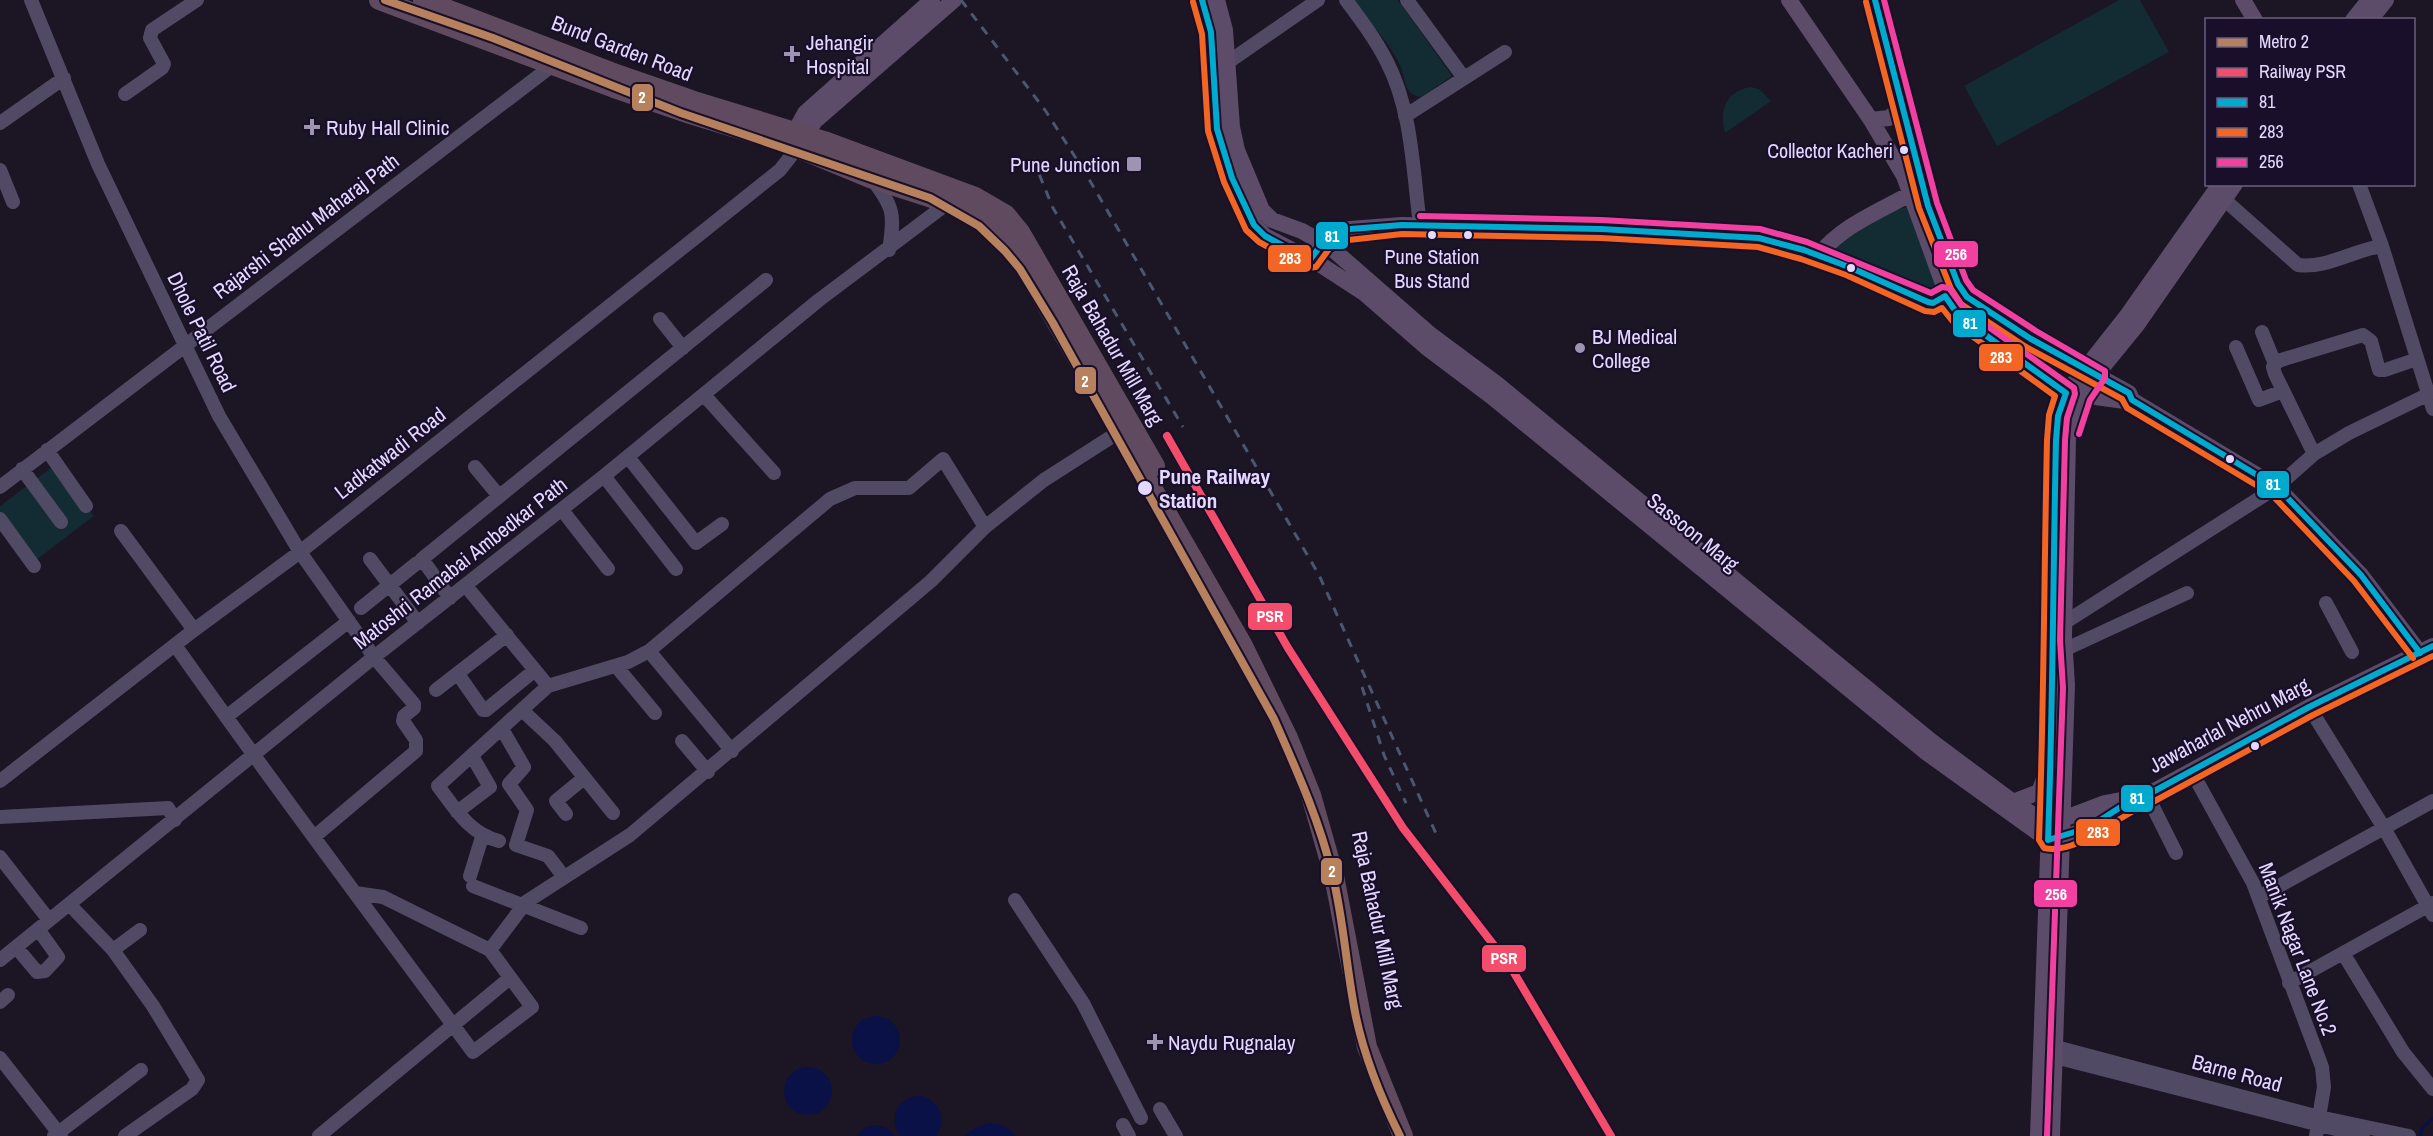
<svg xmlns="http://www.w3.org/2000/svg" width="2433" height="1136" viewBox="0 0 2433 1136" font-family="'Archivo Narrow',sans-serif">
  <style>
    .green { fill: #132b32 }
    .water { fill: #0a1147 }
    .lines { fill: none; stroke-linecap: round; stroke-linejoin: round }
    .stream { stroke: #0a1147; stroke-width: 3 }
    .minor { stroke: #514a65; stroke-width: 14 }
    .major { stroke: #5c4b69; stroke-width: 16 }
    .highway { stroke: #604a5f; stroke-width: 20 }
    .rail { stroke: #4b566f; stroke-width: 3; stroke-dasharray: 9 8; stroke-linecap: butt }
    .bus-1-casing { stroke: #1a0f2a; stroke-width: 10 }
    .bus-2-casing { stroke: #1a0f2a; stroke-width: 10 }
    .bus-3-casing { stroke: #1a0f2a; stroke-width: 10 }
    .bus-1 { stroke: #00a9ce; stroke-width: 6 }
    .bus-2 { stroke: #f26522; stroke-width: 6 }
    .bus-3 { stroke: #f240a1; stroke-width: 6 }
    .rail-1-casing { stroke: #1a0f2a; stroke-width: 12 }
    .rail-1 { stroke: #f44d6c; stroke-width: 8 }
    .metro-1-casing { stroke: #1a0f2a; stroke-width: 12 }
    .metro-1 { stroke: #b6815c; stroke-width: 8 }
    .poi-dot { fill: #9e94b2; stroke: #1a0f2a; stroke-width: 2 }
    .bus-dot { fill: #e5d8ff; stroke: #1a0f2a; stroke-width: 2 }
    .labels { text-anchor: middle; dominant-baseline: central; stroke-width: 4.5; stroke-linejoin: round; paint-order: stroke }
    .bus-label { font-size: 20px; fill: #e5d8ff; stroke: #1a0f2a; text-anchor: end }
    .poi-label { font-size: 21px; fill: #e5d8ff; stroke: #1a0f2a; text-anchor: start }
    .street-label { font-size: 21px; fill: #e5d8ff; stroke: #1a0f2a }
    .stop-label { font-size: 21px; font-weight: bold; fill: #e5d8ff; stroke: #1a0f2a; text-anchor: start }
    .line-badge { stroke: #1a0f2a; stroke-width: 2 }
    .badge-label { font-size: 16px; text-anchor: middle; font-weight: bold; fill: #fff }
  </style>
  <rect width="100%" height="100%" fill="#1b1524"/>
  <path class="green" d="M1353 0H1398L1452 76 1421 97C1403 94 1406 79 1400 65 1389 42 1368 20 1353 0Z
    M2119 0H2140L2169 52 1997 146 1964 86Z
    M1751 87 1759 89 1771 101 1725 133C1719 110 1726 91 1751 87Z
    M1910 206 1942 290 1931 295 1826 255 1833 247 1890 211Z
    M55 465 94 516 36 560 0 512V506Z"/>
  <path class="water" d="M852 1040a24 24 0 1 1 48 0a24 24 0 1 1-48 0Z
    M784 1091a24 24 0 1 1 48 0a24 24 0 1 1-48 0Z
    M922 1096C941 1102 947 1120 936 1136H900C887 1117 899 1095 922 1096Z
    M990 1123 1003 1125 1017 1136H964L978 1126Z
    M874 1125 885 1127 896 1136H856L864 1128Z"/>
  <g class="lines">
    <path class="stream" d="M2421 1136 2422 1128 2433 1118"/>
    <path class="minor" d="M31 0 98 164 219 416 300 552 374 657 414 704V708L404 716 403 721 416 740V751L314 837
      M1346 0C1361 20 1376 40 1387 62 1412 110 1413 172 1420 225
      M1407 0 1464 78
      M1227 63 1318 0
      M125 94 162 68 164 64 150 38 152 30 197 0
      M1405 116 1505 52
      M0 123 64 78
      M0 170 13 202
      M871 178C894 207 895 214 889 250
      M2359 184 2382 246
      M2218 194 2298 265C2326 269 2354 250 2382 246L2433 409
      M660 319 683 348
      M2262 332 2275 364
      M2236 347 2259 400 2283 391
      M704 395 774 473
      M47 450 86 506
      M2314 454 2275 374 2273 367 2278 361 2363 335 2371 341 2379 370H2385L2417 359
      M628 457 696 543 722 524
      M475 467 499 496
      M22 469 61 522
      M604 476 676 569
      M0 487 553 65
      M562 510 608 569
      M0 519 34 566
      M121 531 194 630
      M370 559 418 623
      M466 586 548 686
      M450 598 422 559 766 280
      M2326 603 2352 652
      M361 608 417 563
      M2064 623 2277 487 2314 454 2349 433 2433 392
      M175 645C272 783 373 917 473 1052L532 1007 490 950 383 897 355 893
      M2064 650 2187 593
      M649 651 732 751
      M616 666 655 713
      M458 674 483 710H486L535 670
      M436 690 507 635
      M2309 707 2384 828 2433 915
      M523 711 555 741 613 813
      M226 717 349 621
      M502 729 524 767 509 784 527 810 516 845 548 856 564 877
      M682 741 708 772
      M2192 772 2253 883 2322 1067 2324 1087 2316 1136
      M0 781 194 630 300 552 705 230 780 170 798 147
      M2147 795 2176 853
      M457 812 490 787 472 756
      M566 814 556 801 584 778
      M0 817 168 808 175 820
      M499 841C469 833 456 810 438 786L548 686 628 662 649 651 830 499 855 488H909L943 459 985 527
      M0 857 49 920
      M470 876 482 837
      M473 886 581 928
      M2259 897 2433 801
      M1015 900 1083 1003 1141 1118
      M69 904 113 950 153 1006 198 1080 192 1089 125 1136
      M16 947 37 972 45 971 58 957 38 929
      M113 950 140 930
      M490 950 526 902 630 835 931 581 985 527 1044 480 1119 432
      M2343 953 2403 1052 2433 1089
      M0 960 374 657 604 476 819 300 948 203
      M2289 983 2433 903
      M0 1002 8 995
      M2056 1047 2319 1117 2409 1136
      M2055 1057 2363 1136
      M0 1058 61 1136
      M1160 1109 1176 1136
      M1123 1125 1129 1136
      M54 1136 141 1070
      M319 1136 510 978"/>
    <path class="major" d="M1202 0 1211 32 1217 129 1232 178 1254 225 1265 236 1321 265 1364 293 1426 347 1491 396 1927 753 2048 840
      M1217 0 1225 30 1232 127 1237 150 1262 210 1272 220 1302 231 1330 247 1431 335 1497 384 1931 741 2013 802 2048 824
      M1789 0 1871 120 1904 176 1951 306 1959 316 2066 393 2125 401 2132 400
      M1875 0 1928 206 1958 284 1967 297 2031 339 2129 393 2132 400 2277 487 2361 575 2420 653
      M2243 0 2255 20
      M2353 20 2369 0
      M2370 20 2386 0
      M1871 120 1889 118 1897 111 1899 98
      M789 142 805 113 932 0
      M800 144 815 121 954 0
      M1317 250 1336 233 1350 229 1402 225 1601 229 1759 238 1804 250 1849 267 1928 302 1940 300 1958 284
      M1818 256C1841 226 1878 212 1910 194
      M2013 802 2039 792 2047 771
      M2055 822 2105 803 2147 795 2309 707 2433 646
      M2055 839C2082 835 2109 817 2129 799
      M2038 1136 2054 688 2051 640 2058 416 2066 393 2126 317 2220 184
      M2052 1136 2067 685 2064 637 2068 438 2074 418 2082 396 2097 374 2137 325 2235 184"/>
    <path class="highway" d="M379 0 614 88 690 114 788 144 870 178 969 210 997 227 1031 278 1242 644 1288 738 1311 795 1334 876 1367 1047 1403 1136
      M423 0 619 75 694 101 824 141 975 197 1006 215 1020 232 1155 466"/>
    <path class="rail" d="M961 0 1045 110 1086 174 1319 575 1438 838
      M1033 159 1053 208 1183 427
      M1362 687 1384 755 1406 803"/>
    <defs>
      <path id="bus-1" d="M1202 0 1211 32 1217 129 1232 178 1254 225 1265 236 1310 260 1323 242 1336 233 1350 229 1402 225 1601 229 1759 238 1804 250 1849 267 1928 302 1933 303 1945 296 1959 316 2066 393 2058 416 2056 440C2053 574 2053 707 2048 840L2088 828 2130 801 2147 795 2309 707 2433 646
        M1875 0 1928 206 1958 284 1967 297 2031 339 2129 393 2132 400 2277 487 2361 575 2420 653"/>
      <path id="bus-2" d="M1193 2 1202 34 1208 131 1224 182 1246 230 1259 242 1307 268 1316 267 1329 249 1340 241 1402 234 1601 238 1758 247 1801 259 1846 275 1925 311 1934 312 1942 308 1954 323 2055 396 2049 415 2047 440C2044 573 2044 706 2039 840L2044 848C2078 856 2121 812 2151 803L2313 715 2433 656
        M1866 2 1919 208 1951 289 1961 304 2026 347 2122 399 2127 408 2271 494 2354 581 2413 658"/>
      <path id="bus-3" d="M1884 0 1937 203 1966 280 1973 290 2036 331 2105 371V378L2090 400 2079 434
        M1420 216 1601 220 1760 229 1807 242 1931 293 1942 287 1949 288 1965 310 2074 388 2075 394 2067 418 2065 440 2060 640 2063 688 2047 1136"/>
    </defs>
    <use href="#bus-1" class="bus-1-casing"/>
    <use href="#bus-2" class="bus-2-casing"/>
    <use href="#bus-3" class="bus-3-casing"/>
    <use href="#bus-1" class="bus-1"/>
    <use href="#bus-2" class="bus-2"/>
    <use href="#bus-3" class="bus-3"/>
    <defs>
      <path id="rail-1" d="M1167 436 1288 648 1403 828 1510 966 1611 1136"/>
    </defs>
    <use href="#rail-1" class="rail-1-casing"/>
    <use href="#rail-1" class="rail-1"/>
    <defs>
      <path id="metro-1" d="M385 0 493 38 681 113 930 198 979 226 1005 251 1020 269 1053 323 1274 719C1296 769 1319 819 1332 873 1344 920 1346 969 1356 1017 1365 1059 1381 1098 1400 1136"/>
    </defs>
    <use href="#metro-1" class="metro-1-casing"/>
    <use href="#metro-1" class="metro-1"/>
  </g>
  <g class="poi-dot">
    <path d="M789 45h6v6h6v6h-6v6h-6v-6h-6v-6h6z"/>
    <path d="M309 118h6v6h6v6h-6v6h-6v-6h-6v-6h6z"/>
    <rect x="1126" y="156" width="16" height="16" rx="3"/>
    <circle cx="1580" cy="348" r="6"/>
    <path d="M1152 1033h6v6h6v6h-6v6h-6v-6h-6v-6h6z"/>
  </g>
  <g class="bus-dot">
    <circle cx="1904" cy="150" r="5"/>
    <circle cx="1432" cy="235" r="5"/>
    <circle cx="1468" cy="235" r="5"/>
    <circle cx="1851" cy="268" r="5"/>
    <circle cx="2230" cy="459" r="5"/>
    <circle cx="1145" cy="488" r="8"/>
    <circle cx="2255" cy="746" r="5"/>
  </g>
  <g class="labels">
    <g class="bus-label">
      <text x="1893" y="150">Collector Kacheri</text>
      <text x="1432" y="256" text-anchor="middle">Pune Station<tspan x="1432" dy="24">Bus Stand</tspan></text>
    </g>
    <g class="poi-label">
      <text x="806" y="42">Jehangir<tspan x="806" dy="24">Hospital</tspan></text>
      <text x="326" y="127">Ruby Hall Clinic</text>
      <text x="1120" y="164" text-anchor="end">Pune Junction</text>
      <text x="1592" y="336">BJ Medical<tspan x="1592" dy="24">College</tspan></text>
      <text x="1168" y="1042">Naydu Rugnalay</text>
    </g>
    <g class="street-label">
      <text transform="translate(622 48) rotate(21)">Bund Garden Road</text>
      <text transform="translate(306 226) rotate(-37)">Rajarshi Shahu Maharaj Path</text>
      <text transform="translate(202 332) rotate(64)">Dhole Patil Road</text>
      <text transform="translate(1113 345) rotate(60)">Raja Bahadur Mill Marg</text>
      <text transform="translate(390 453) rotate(-38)">Ladkatwadi Road</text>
      <text transform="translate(1693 532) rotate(39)">Sassoon Marg</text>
      <text transform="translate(460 563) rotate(-38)">Matoshri Ramabai Ambedkar Path</text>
      <text transform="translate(2229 725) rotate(-28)">Jawaharlal Nehru Marg</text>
      <text transform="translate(1378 920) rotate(78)">Raja Bahadur Mill Marg</text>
      <text transform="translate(2298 949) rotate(69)">Manik Nagar Lane No.2</text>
      <text transform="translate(2237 1073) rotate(15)">Barne Road</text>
    </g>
    <g class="stop-label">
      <text x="1159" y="476">Pune Railway<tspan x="1159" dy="24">Station</tspan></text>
    </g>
  </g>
  <g class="line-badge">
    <rect x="631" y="83" width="23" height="29" rx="6" fill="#b6815c"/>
    <rect x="1315" y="221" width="34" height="29" rx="6" fill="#00a9ce"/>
    <rect x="1933" y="240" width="46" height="28" rx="6" fill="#f240a1"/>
    <rect x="1267" y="244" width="45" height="29" rx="6" fill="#f26522"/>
    <rect x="1952" y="309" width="35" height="29" rx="6" fill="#00a9ce"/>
    <rect x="1978" y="343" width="46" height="29" rx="6" fill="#f26522"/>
    <rect x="1074" y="366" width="23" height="29" rx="6" fill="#b6815c"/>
    <rect x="2256" y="470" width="34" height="29" rx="6" fill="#00a9ce"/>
    <rect x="1247" y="602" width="46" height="29" rx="6" fill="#f44d6c"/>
    <rect x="2120" y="784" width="34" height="29" rx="6" fill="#00a9ce"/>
    <rect x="2075" y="818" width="46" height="29" rx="6" fill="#f26522"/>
    <rect x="1320" y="857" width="23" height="29" rx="6" fill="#b6815c"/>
    <rect x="2033" y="879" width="45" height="29" rx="6" fill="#f240a1"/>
    <rect x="1481" y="944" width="46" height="29" rx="6" fill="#f44d6c"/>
  </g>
  <g class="badge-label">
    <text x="642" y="103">2</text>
    <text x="1332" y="242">81</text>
    <text x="1956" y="260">256</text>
    <text x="1290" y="264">283</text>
    <text x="1970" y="329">81</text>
    <text x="2001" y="363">283</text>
    <text x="1085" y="387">2</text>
    <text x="2273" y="490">81</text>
    <text x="1270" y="622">PSR</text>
    <text x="2137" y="804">81</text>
    <text x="2098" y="838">283</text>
    <text x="1332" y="877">2</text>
    <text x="2056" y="900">256</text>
    <text x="1504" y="964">PSR</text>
  </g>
  <rect x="2205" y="18" width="210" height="168" fill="#1a0f2a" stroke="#6b5f7f" stroke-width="1.5"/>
  <rect x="2217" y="38" width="30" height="9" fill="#b6815c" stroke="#6b5f7f" stroke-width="1.5"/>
  <text x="2259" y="48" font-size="18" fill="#e5d8ff">Metro 2</text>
  <rect x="2217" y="68" width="30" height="9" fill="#f44d6c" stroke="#6b5f7f" stroke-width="1.5"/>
  <text x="2259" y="78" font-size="18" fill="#e5d8ff">Railway PSR</text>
  <rect x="2217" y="98" width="30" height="9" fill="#00a9ce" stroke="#6b5f7f" stroke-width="1.5"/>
  <text x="2259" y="108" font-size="18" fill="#e5d8ff">81</text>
  <rect x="2217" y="128" width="30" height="9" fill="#f26522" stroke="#6b5f7f" stroke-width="1.5"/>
  <text x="2259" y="138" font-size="18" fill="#e5d8ff">283</text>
  <rect x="2217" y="158" width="30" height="9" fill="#f240a1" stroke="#6b5f7f" stroke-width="1.5"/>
  <text x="2259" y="168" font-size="18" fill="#e5d8ff">256</text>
</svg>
